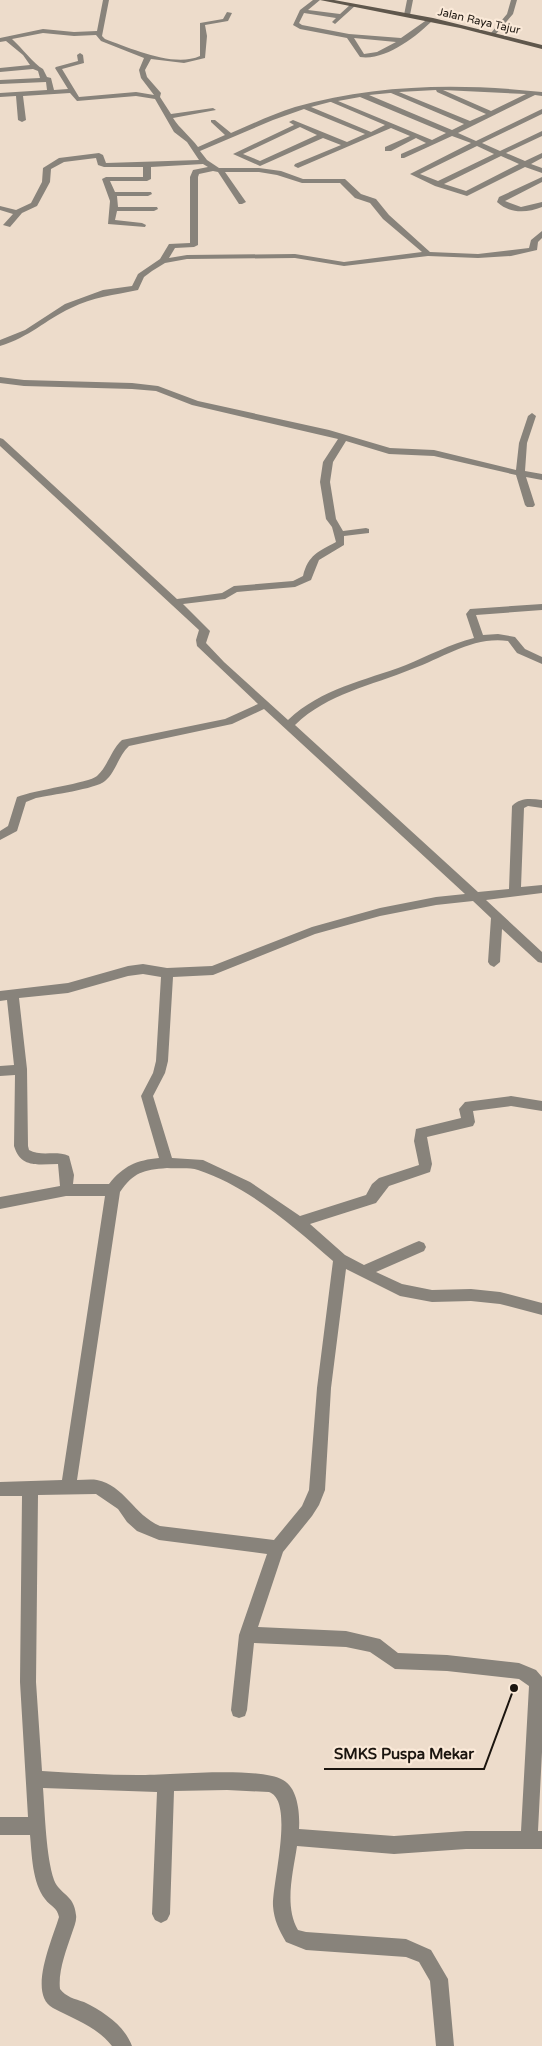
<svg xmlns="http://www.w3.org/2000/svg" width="542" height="2046" viewBox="0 0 542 2046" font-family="'Varela Round',sans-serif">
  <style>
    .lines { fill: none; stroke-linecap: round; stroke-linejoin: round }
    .street { fill: #88837b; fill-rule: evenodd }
    .secondary { fill: #5f574c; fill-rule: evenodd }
    .labels { text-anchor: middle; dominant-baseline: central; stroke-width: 4.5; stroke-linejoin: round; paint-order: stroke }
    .far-street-label { font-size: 11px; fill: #1b150f; stroke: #fae9d8 }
    .leader { fill: none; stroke: #1b150f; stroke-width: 2 }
    .callout-dot { fill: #1b150f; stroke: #fae9d8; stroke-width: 2 }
    .callout-label { font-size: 15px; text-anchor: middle; font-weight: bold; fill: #1b150f; stroke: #fae9d8; stroke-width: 4.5; stroke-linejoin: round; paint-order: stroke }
  </style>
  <rect width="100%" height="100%" fill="#eddccb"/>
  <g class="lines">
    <path class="street" d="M103 0H109L102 36 105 39C130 48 174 68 200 56V23L223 19 227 12 232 13 228 21 205 25 207 36 205 58 184 63 151 59 145 70 147 77 161 93 160 97 171 114 213 108 216 110 173 118C180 129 190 136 198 147L225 135 211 122V120H215L231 133C252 124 273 114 295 107 376 84 459 83 542 92V96L535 95 458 133 476 141 542 109V114L482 143 500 151 542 131V136L506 153 525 161 542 153V158L531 164 542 168V173L525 167 467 196 435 186 410 174 471 143 452 136 404 158H401V154L426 143 416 138 391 151H385V147L410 136 391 128 298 168 294 166 295 164 341 145 323 138 260 166 233 154 294 125 289 122 293 120 347 142 365 134 304 109 273 120 200 151 207 160 219 168H259L281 171 303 179H345L361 194 376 199 389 215 430 252 478 254 529 248 531 240 542 231V238L538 242 537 250 511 256 478 258 428 256 344 266 295 258 187 259 165 263 152 271 144 277 138 290C114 295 93 297 71 308 45 320 30 337 0 346V340L25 330 65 304 103 290 132 286 138 274 160 259 169 244 190 243V177L193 170 208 167 203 164 151 167V179L147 181H110L115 192H151L152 194 148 196H117L118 207H157L158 209 154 211H117L115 220 142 223 146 225 145 227 108 224 110 201 102 179 106 177H143V167H104L98 165 96 158 64 162 51 169 50 182 37 206 22 213 10 227 3 225 13 214 0 210V206L16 210 31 203 42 182 43 168 59 158 99 153 103 155 106 163 199 160 187 142 174 132 155 99 136 96 77 101 70 93 23 96 26 120 22 122 18 120 16 96 0 97V93L47 90 46 82 0 84V80L40 78 38 71 33 69 0 72V68L30 65 23 55 6 41 0 42V38L43 29 74 32 97 31ZM43 33 74 36 96 35 101 41 144 58 139 70 141 78 154 95 136 92 79 97 62 69 84 63 83 55 80 53 77 55 78 61 56 67 55 68 68 89 54 90 51 78 47 77 43 69C34 64 22 48 12 39ZM436 90 437 92 486 114 470 121 399 92ZM443 90 526 94 491 111ZM390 93H391L464 124 452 130 369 95ZM360 97 446 133 432 140 338 101ZM330 102H331L385 125 371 132 311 107ZM300 127 317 135 260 161 243 154ZM477 146 494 154 438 181 420 174ZM501 156 519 164 466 191 444 184ZM213 171 218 172 239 204H242L246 202 225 172H259L277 175 302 183H340L355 198 370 203 383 219 422 252 344 262 295 254 187 255 169 258 175 248 194 247 198 245V177L199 174Z
      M313 0H320L308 10 340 14 351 4 356 5 335 24 332 22 336 18 304 13 299 23 302 25 349 34 401 38 428 19 433 20C416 37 385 61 360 57L347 38 300 29 293 25 300 10ZM354 38 396 42 377 52 364 54Z
      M407 0H413L410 15 407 17 404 15Z
      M511 0H517L513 14 495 35H491V33L507 14Z
      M542 177V182L505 201 521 207 542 202V207C527 213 510 214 497 202L499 197Z
      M0 377 24 380 132 383 158 386 198 401 329 430 390 448 434 450 516 470 519 443 528 416 532 413 536 416 527 443 525 471 542 474V480L526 477 535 505 533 507H527L525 505 516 475 434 456 389 454 346 441 333 462 330 482 336 519 343 531 366 528 369 529V533L344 536V545L319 560 311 580 295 587 237 592 225 599 183 604 210 631 206 643 224 662 288 720C322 688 364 681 406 665 428 656 450 644 474 638L466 614 470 609 542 604V610L476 615 483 635 498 634 515 637 525 649 542 657V664L517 653 508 641C473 636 443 658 412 669 371 686 328 693 295 725L478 892 509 889 512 806C521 797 531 799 542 800V808L528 806 524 808 521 887 542 885V893L486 900 542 952V963L538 962 502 929 500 962 494 967 490 965 488 962 491 918 473 901 436 905 380 916 315 934 213 975 173 977 168 1061 165 1073 153 1096 172 1158 203 1160 250 1182 300 1216 366 1195 372 1184 379 1178 419 1165 414 1141 416 1129 461 1118 459 1109 465 1102 511 1096 542 1101V1111L511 1106 473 1111 475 1122 473 1126 427 1137 432 1164 430 1172 389 1186 376 1203 310 1224 345 1255 364 1265 414 1243 419 1241 424 1243 426 1247 424 1251 376 1272 402 1284 432 1290 471 1289 500 1292 542 1303V1315L500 1304 471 1301 432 1302 400 1296 346 1269 331 1388 325 1490 319 1505 312 1516 283 1552 258 1627 346 1631 380 1639 398 1653 447 1655 519 1663 536 1670 542 1677V1752L538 1831H542V1849H466L394 1854 297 1846C293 1873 284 1906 298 1930L306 1932 406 1939 431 1950 448 1979 454 2046H436L430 1981 419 1962 406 1957 306 1950 286 1942C279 1930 274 1920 273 1906 272 1883 295 1801 269 1792L227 1790 174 1791 170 1914 167 1920 161 1923 155 1920 152 1914 157 1792 43 1788C45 1814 46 1856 54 1880 60 1895 74 1894 76 1915 77 1920 74 1927 72 1933 66 1951 58 1971 60 1989 66 1997 75 1999 84 2002 104 2012 124 2025 132 2046H112C96 2026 75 2020 53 2008 27 1994 53 1938 59 1917 57 1907 51 1907 45 1899 32 1882 32 1855 30 1835H0V1817H28L20 1682 22 1496H0V1482L62 1480 105 1196H66L0 1209V1197L60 1186 58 1164C39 1164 21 1169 14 1146L15 1075 0 1076V1066L14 1065 7 1000 0 1001V991L68 983 128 966 143 964 167 968 212 966 312 927 380 908 436 897 465 894 264 709 232 724 129 746C118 756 116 772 105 781 96 789 50 795 36 798L26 802 17 831 0 840V831L8 826 17 797C34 790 89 783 97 776 108 766 111 750 122 740L225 719 258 704 197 646 196 640 199 630 0 446V438L3 439 177 599 222 593 234 586 293 581 303 576C308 555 319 551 336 542L332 527 326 519 320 482 323 462 338 439 192 405 156 391 132 389 24 386 0 383ZM143 974 161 977 156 1061 153 1073 141 1096 159 1158C137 1160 123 1166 109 1184H73L74 1175 69 1156C56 1150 41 1157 29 1150L28 1146 27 1069 19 998 68 993 128 976ZM167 1168C177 1169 189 1167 198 1170 249 1187 293 1226 333 1261L317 1388 309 1490 302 1506 274 1540 160 1526C134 1515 124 1485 97 1480 91 1479 84 1480 77 1480L120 1192C134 1172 143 1170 167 1168ZM96 1494 118 1509 127 1522 137 1531 159 1540 267 1554 239 1635 231 1710 233 1716 239 1718 245 1716 247 1710 254 1643 346 1647 370 1652 395 1669 447 1671 519 1679 529 1686 521 1831H466L394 1836 299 1829C300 1814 298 1788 283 1780 259 1766 170 1775 138 1775 106 1775 74 1773 42 1771L36 1682 38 1495Z"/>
    <path class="secondary" d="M320 0H334L433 18 542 45V49L460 28Z"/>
  </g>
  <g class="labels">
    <g class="far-street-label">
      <text transform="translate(479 21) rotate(13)">Jalan Raya Tajur</text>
    </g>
  </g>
  <path class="leader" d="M514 1688L484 1769H324"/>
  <circle class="callout-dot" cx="514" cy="1688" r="5"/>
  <g class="callout-label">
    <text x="404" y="1759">SMKS Puspa Mekar</text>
  </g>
</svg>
